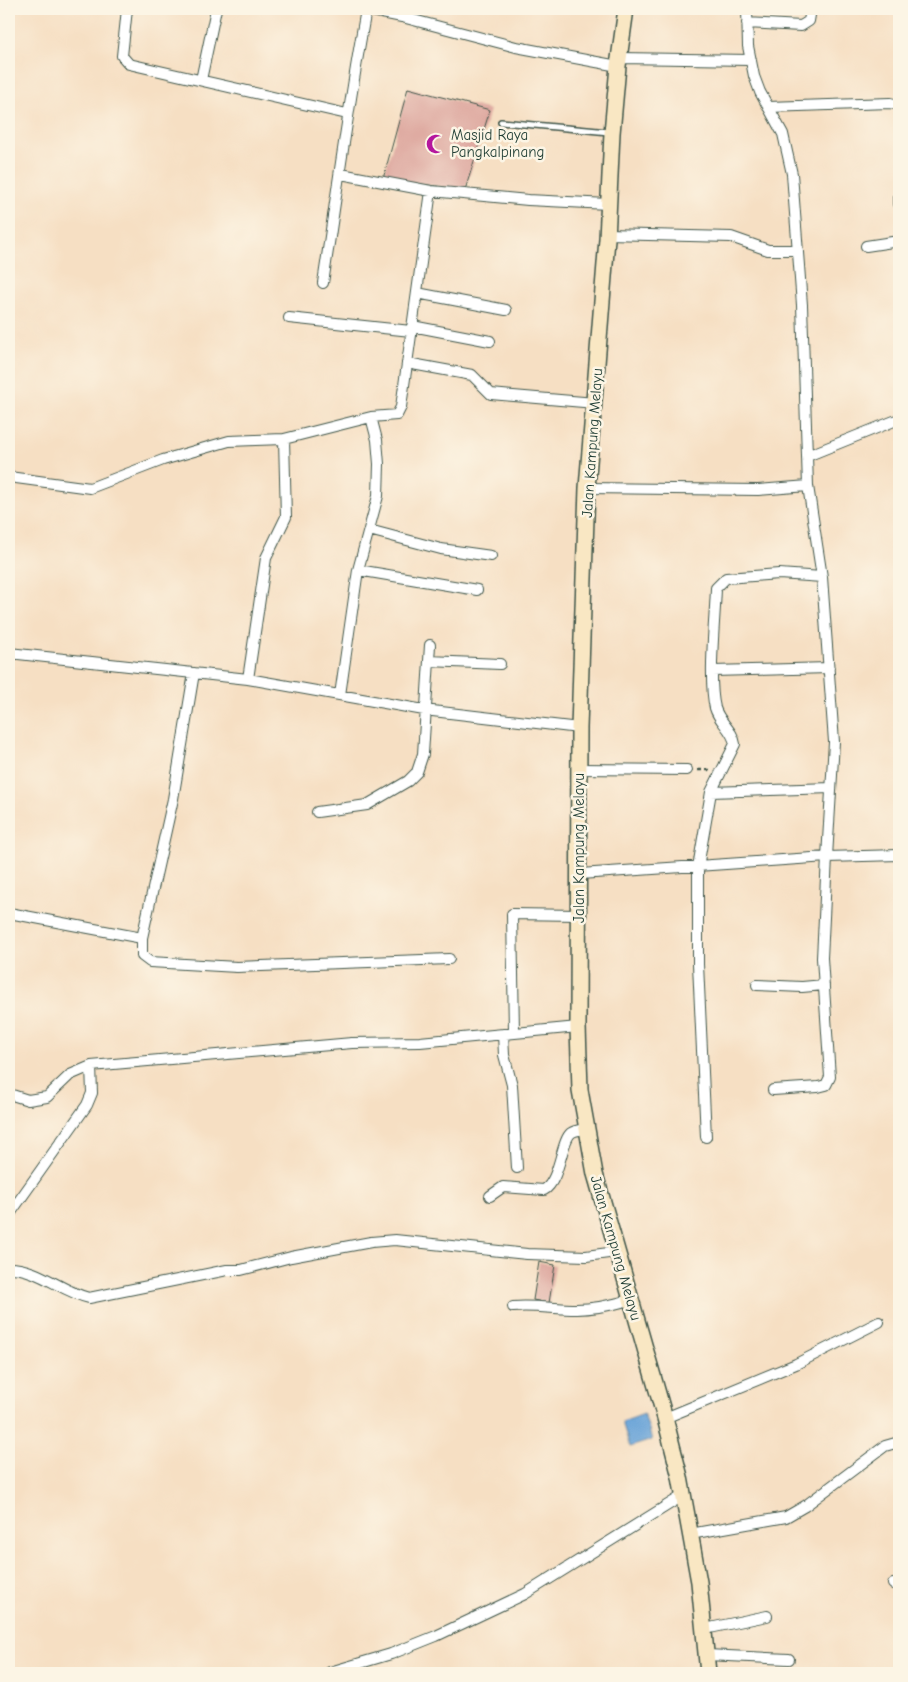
<svg xmlns="http://www.w3.org/2000/svg" width="908" height="1682" viewBox="0 0 908 1682" font-family="'Comic Neue',sans-serif">
  <style>
    .water { fill: #67a3d8; stroke: #437086 }
    .building { fill: #dfaba2 }
    .lines { fill: none; stroke-linecap: round; stroke-linejoin: round }
    .service-casing { stroke: #3f5549; stroke-width: 8 }
    .minor-casing { stroke: #3f5549; stroke-width: 12 }
    .secondary-casing { stroke: #3f5549; stroke-width: 18 }
    .path { stroke: #3f5549; stroke-width: 2.5; stroke-dasharray: 4 4; stroke-linecap: butt }
    .service { stroke: #fff; stroke-width: 5 }
    .minor { stroke: #fff; stroke-width: 10 }
    .secondary { stroke: #f9e7c3; stroke-width: 15 }
    .labels { text-anchor: middle; dominant-baseline: central; stroke-width: 5; stroke-linejoin: round; paint-order: stroke }
    .poi-label { font-size: 15px; fill: #1f3d34; stroke: #fcf5e5; text-anchor: start }
    .street-label { font-size: 15px; fill: #1f3d34; stroke: #fcf5e5 }
  </style>
  <rect width="100%" height="100%" fill="#fcf5e5"/>
  <filter id="ink" filterUnits="userSpaceOnUse"><feTurbulence type="fractalNoise" baseFrequency=".02" numOctaves="2"/><feDisplacementMap in="SourceGraphic" scale="10" xChannelSelector="R" yChannelSelector="G"/><feConvolveMatrix kernelMatrix="1 2 1 2 8 2 1 2 1" color-interpolation-filters="sRGB"/></filter>
  <filter id="wash" filterUnits="userSpaceOnUse"><feTurbulence type="fractalNoise" baseFrequency=".0096" numOctaves="4" result="noise"/><feDisplacementMap in="SourceGraphic" scale="20" xChannelSelector="R" yChannelSelector="G"/><feGaussianBlur stdDeviation="1.12" result="paint"/><feColorMatrix in="noise" values="0 0 0 0 0 0 0 0 0 0 0 0 0 0 0 0 0 1.4 0 .05"/><feComposite in="paint" operator="in"/></filter>
  <g filter="url(#wash)">
    <rect width="100%" height="100%" fill="#f6dfc3"/>
    <path class="water" d="M644 1414 652 1440 630 1447 622 1422Z"/>
    <g id="blocks">
      <path class="building" d="M408 88 490 110 465 190 383 179Z
        M539 1262 555 1265 549 1303 533 1300Z"/>
    </g>
  </g>
  <g filter="url(#ink)">
    <use href="#blocks" fill-opacity="0" stroke="#3f5549" stroke-width="1"/>
    <g class="lines">
      <defs>
        <path id="service" d="M501 122 609 132"/>
        <path id="minor" d="M127 9 122 56 129 64 347 114
          M362 9 402 17 516 47 618 66
          M747 23 801 26 809 21 811 9
          M619 58 751 60
          M201 80 216 9
          M768 107 890 103 899 105
          M341 174 431 191 528 200 608 204
          M899 187V204
          M607 234 731 237 768 250H798
          M866 246 899 241
          M323 283C337 192 349 101 366 10
          M417 293 506 310
          M289 318 411 331
          M412 326 490 341
          M407 363 472 375 491 394 595 403
          M807 456 899 419
          M9 477 90 488 163 460 229 441 284 439 371 417 397 415 401 407 431 191
          M587 488 758 490 808 486
          M369 530 441 549 491 556
          M358 570 477 590
          M9 653 248 679 424 710 579 728
          M429 661 500 664
          M713 671 829 668
          M248 679 266 558 286 517 284 439
          M340 695 358 570 378 496 379 464 377 440 371 417
          M579 769 687 770
          M711 792 831 788
          M317 812 367 805 408 781 417 772 423 754 430 645
          M580 874 827 857 834 742 822 577 808 486 802 305 792 174 783 134 760 92 754 76 748 46 747 9
          M9 913 142 938 173 799 194 673
          M142 938V956L150 962 237 967 449 959
          M757 985 802 987 824 985
          M514 1032 512 914 579 915
          M503 1034 504 1055 512 1085 517 1168
          M773 1090 818 1087 826 1085 830 1077 822 958 827 857 899 855
          M9 1094 28 1100 47 1097 70 1075 91 1066 352 1043 420 1042 578 1027
          M706 1137 698 964V867L711 792 735 744C733 730 719 722 715 708 708 679 715 619 716 588L726 578 779 574 822 577
          M490 1196 503 1187 544 1190C560 1181 561 1141 571 1133 575 1130 581 1130 586 1129
          M9 1215 87 1105 92 1093 91 1066
          M9 1268C39 1268 60 1291 89 1298L227 1270H241L291 1257 371 1242 395 1240 527 1254 586 1256 616 1252
          M513 1307C534 1305 555 1309 576 1309 594 1309 612 1305 630 1300
          M665 1418 796 1364 879 1322
          M690 1534 786 1517 805 1506 885 1446 899 1442
          M893 1584 899 1585
          M705 1629 767 1616
          M707 1655 789 1659
          M330 1672 391 1654 436 1636 525 1594 684 1495"/>
        <path id="secondary" d="M626 9 618 66 612 133 607 239 587 488 579 728 578 1027 580 1090 595 1174 665 1418 680 1477 699 1582 708 1673"/>
      </defs>
      <use href="#service" class="service-casing"/>
      <use href="#minor" class="minor-casing"/>
      <use href="#secondary" class="secondary-casing"/>
      <path class="path" d="M698 770H710"/>
      <use href="#service" class="service"/>
      <use href="#minor" class="minor"/>
      <use href="#secondary" class="secondary"/>
    </g>
  </g>
  <defs>
    <symbol id="mosque-bare" viewBox="-9 -9 18 18"><path d="M3.5-4.9A6 6 0 1 0 3.5 4.9A5 5 0 1 1 3.5-4.9Z" fill="#b5179e" stroke="#fcf5e5" stroke-width="2.5" paint-order="stroke"/></symbol>
  </defs>
  <g fill-rule="evenodd">
    <use href="#mosque-bare" x="422" y="130" width="28" height="28"/>
  </g>
  <g class="labels">
    <g class="poi-label">
      <text x="451" y="135">Masjid Raya<tspan x="451" dy="17">Pangkalpinang</tspan></text>
    </g>
    <g class="street-label">
      <text transform="translate(592 443) rotate(-86)">Jalan Kampung Melayu</text>
      <text transform="translate(579 848) rotate(-90)">Jalan Kampung Melayu</text>
      <text transform="translate(616 1248) rotate(74)">Jalan Kampung Melayu</text>
    </g>
  </g>
  <rect width="908" height="1682" fill="none" stroke="#fcf5e5" stroke-width="30"/>
</svg>
